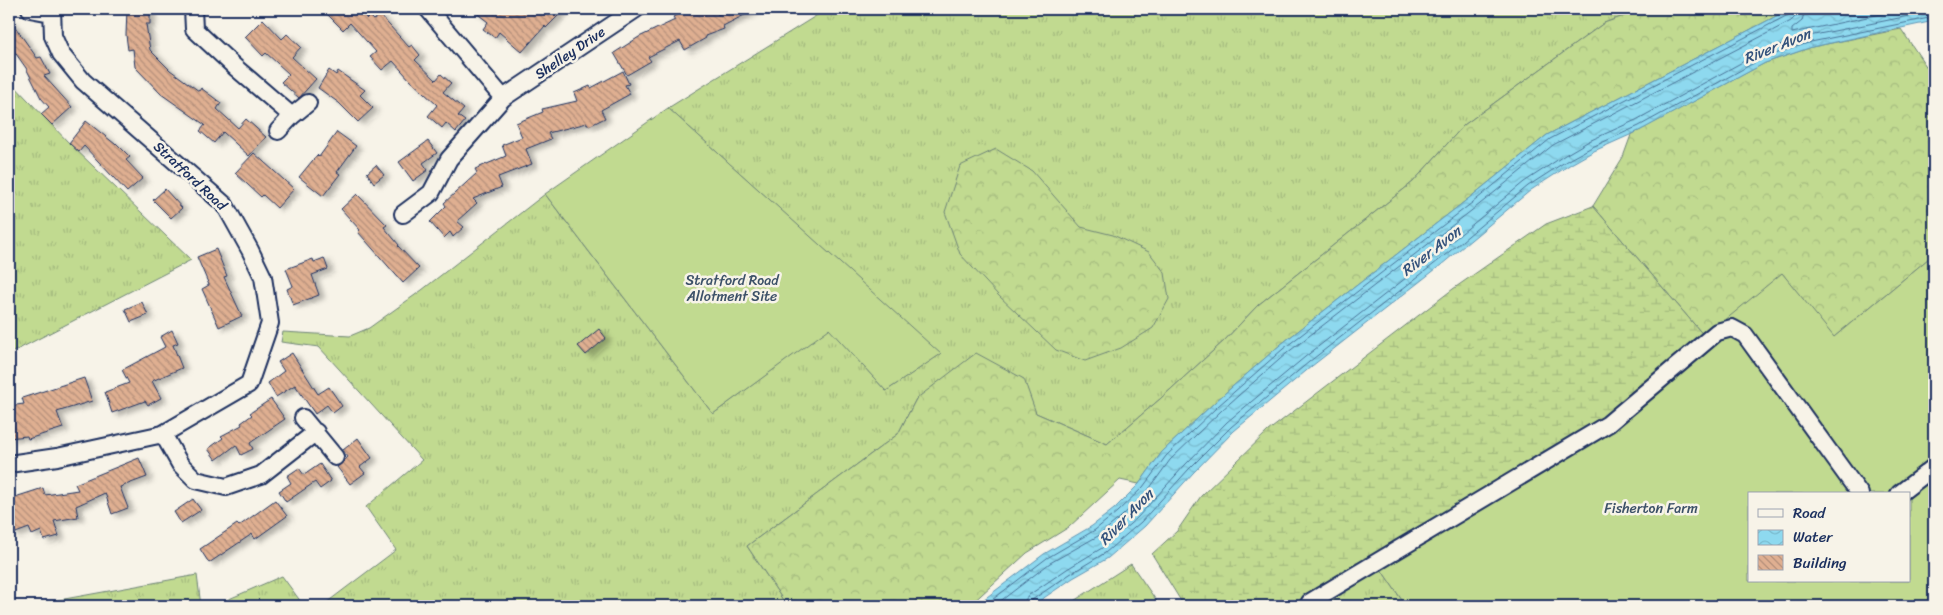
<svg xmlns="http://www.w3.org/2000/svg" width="1943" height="615" viewBox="0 0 1943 615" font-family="Sriracha,sans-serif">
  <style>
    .grass { fill: url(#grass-tufts); stroke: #6e8477 }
    .forest { fill: url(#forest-crowns); stroke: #6e8477 }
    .wetland { fill: url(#wetland-marsh); stroke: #6e8477 }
    .garden { fill: #c1da90; stroke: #6e8477; fill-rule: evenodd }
    .water { fill: url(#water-waves); stroke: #6095b5 }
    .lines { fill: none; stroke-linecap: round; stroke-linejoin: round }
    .shore { stroke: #497398; stroke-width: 1 }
    .building { fill: url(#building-back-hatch); stroke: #1b2f5e; filter: url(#shadow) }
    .minor-casing { stroke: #1b2f5e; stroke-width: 20 }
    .minor { stroke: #f7f3e8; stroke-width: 16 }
    .labels { text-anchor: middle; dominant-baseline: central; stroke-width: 5; stroke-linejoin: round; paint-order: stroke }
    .street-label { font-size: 14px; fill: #1b2f5e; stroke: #f7f3e8 }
    .park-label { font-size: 14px; fill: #3c5168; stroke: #f7f3e8 }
    .water-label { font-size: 15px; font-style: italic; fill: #32517b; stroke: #f7f3e8 }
  </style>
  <defs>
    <pattern id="grass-tufts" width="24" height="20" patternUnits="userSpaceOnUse" patternTransform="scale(1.25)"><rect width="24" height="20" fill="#c1da90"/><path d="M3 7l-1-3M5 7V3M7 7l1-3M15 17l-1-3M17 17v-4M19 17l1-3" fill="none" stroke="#a5bb7f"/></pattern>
    <pattern id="forest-crowns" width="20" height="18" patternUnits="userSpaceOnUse" patternTransform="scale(1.25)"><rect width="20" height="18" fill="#c1da90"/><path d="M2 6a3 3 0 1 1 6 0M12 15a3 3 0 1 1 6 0" fill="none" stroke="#a5bb7f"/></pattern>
    <pattern id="wetland-marsh" width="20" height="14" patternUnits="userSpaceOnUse" patternTransform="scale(1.25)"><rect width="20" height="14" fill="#c1da90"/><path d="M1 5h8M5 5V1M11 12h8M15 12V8" fill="none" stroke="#a5bb7f"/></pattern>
    <pattern id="water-waves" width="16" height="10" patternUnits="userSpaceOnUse" patternTransform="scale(1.25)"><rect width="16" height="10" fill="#8ed9ef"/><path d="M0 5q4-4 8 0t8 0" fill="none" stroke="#7abbcf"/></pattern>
    <pattern id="building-back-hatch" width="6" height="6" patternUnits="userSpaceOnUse" patternTransform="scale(1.25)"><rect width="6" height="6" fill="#dfaf91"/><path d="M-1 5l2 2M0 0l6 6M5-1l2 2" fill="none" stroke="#b48f7a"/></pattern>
    <filter id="shadow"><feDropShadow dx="5.5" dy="3" stdDeviation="2.5" flood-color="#0004"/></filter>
  </defs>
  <rect width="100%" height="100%" fill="#f7f3e8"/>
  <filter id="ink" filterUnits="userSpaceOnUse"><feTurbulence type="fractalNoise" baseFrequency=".02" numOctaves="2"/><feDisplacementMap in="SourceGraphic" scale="10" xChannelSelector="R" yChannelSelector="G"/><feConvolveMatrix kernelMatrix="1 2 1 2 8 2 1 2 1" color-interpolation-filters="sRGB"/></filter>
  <g filter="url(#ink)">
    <path class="grass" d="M827 9H1644L1604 23 1464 125 1413 182 1258 305 1224 341 1160 399 1107 444 1036 413 916 399 898 434 747 546 787 606H322L396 550 366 507 422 460 319 347 281 342 283 332 350 336 369 328 422 290 545 194 713 414 829 328 886 391 940 354 668 108Z
      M9 80 69 143 191 260 9 354Z
      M1374 559 1406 606H1296Z
      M1131 564 1160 606H1066Z
      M197 575 201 606H26Z
      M282 576 304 606H213Z"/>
    <path class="forest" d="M1644 9H1790L1547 135 1473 195 1280 345 1215 402 1162 452 1139 484 1120 480 1069 527 1027 553 969 606H787L747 546 898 434 916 399 976 353 1024 379 1036 413 1107 444 1160 399 1224 341 1258 305 1413 182 1464 125 1604 23Z
      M1901 29 1934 78V254L1834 337H1705L1593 206 1623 157 1631 135 1765 63 1812 47Z
      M996 149 1032 171 1081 227 1113 235 1149 252 1165 273 1169 299 1153 328 1121 348 1085 361 1056 350 998 295 960 254 945 212 960 166Z"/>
    <path class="wetland" d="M1593 206 1705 337 1595 428 1296 606H1184L1152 554 1177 531 1201 496 1268 431 1453 289 1546 224Z"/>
    <path class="garden" d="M668 108 941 354 886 391 829 329 713 414 545 194Z
      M1934 254V606H1406L1374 559 1595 428 1782 273 1834 337ZM1749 494H1909V581H1749Z"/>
    <path class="water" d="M1790 9H1934V21L1812 47 1765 63 1641 130 1594 151 1571 164 1531 190 1441 265 1312 366 1234 431 1193 473 1145 526 1108 558 1073 578 1032 606H975L1044 554 1092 526 1114 509 1139 484 1162 452 1215 402 1280 345 1473 195 1547 135Z"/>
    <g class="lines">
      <path class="shore" d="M1805 9 1802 21 1792 29V33L1905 9
        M984 606 1047 558 1095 530 1117 512 1143 487 1166 456 1218 406 1283 349 1477 199 1550 139 1788 15 1791 9
        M994 606 1050 563 1098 536 1121 517 1147 492 1170 460 1222 410 1287 353 1480 204 1553 145 1791 21 1796 16 1797 9
        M1024 606 1025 600 1029 595 1067 569 1102 548 1137 518 1185 465 1227 422 1305 357 1434 256 1524 182 1565 155 1589 141 1636 120 1761 52 1809 36 1934 11
        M1030 606 1032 600 1070 574 1105 553 1141 522 1189 469 1231 427 1309 362 1438 261 1528 186 1568 160 1592 147 1639 126 1763 58 1811 42 1934 17"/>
    </g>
    <path class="building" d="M127 9H150V24H146L150 50 170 70 199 91 201 88 221 103 217 109 238 128 246 119 266 137 249 156 223 132 214 143 200 131 205 125 161 94 135 67 133 49 128 50 126 35Z
      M322 9H357L367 19 370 16 374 20 380 15 409 47 412 45 420 55 415 60 436 80 441 74 451 83 443 92 464 109 458 116 465 121 456 132 446 123 442 128 428 116 437 105 410 80 393 61 382 70 370 57 376 52 350 23 343 30Z
      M471 9H565L546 28 545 26 522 52 499 32 495 38 483 29 488 22Z
      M687 9H716L718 15 730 9H756L723 26 724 29 705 36 706 38 685 50 680 41 648 57 651 61 627 75 614 53 639 37 675 20 673 17Z
      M9 18 37 58 41 57 50 74 44 76 72 107 52 125 41 114 49 107 41 98 26 68 9 44Z
      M263 19 282 39 287 34 301 47 292 57 316 79 299 98 281 82 289 74 266 53 263 56 245 37Z
      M329 70 336 75 338 71 365 90 360 95 373 108 358 122 339 103 318 88Z
      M623 71 629 84 625 85 630 94 601 110 605 118 589 126 587 123 548 133 551 139 526 149 532 164 498 177 502 187 473 199 477 203 457 221 464 227 453 237 450 232 444 238 430 222 446 206 444 203 477 173 475 169 506 156 502 145 522 137 516 123 543 112 542 109 577 101 574 93 590 86 591 88Z
      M86 121 115 144 116 143 130 157 126 160 143 178 127 192 84 146 79 152 69 143Z
      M337 132 356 146 337 172 340 174 323 196 299 177 317 155 319 157Z
      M428 141 437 153 423 163 428 170 413 181 399 162Z
      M254 153 294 189 277 208 263 195 261 197 235 173Z
      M376 165 384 175 374 183 367 173Z
      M165 189 182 208 171 218 153 200Z
      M357 194 387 225 384 227 399 245 398 246 419 268 403 283 358 232 360 230 341 209Z
      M216 249 227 276 224 277 242 316 219 327 202 289 209 285 197 257Z
      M324 258 328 269 312 275 319 295 293 305 287 289 293 286 286 269 313 259 314 262Z
      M142 302 148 315 131 322 125 309Z
      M599 329 606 338 586 355 578 346Z
      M172 330 178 343 173 345 182 368 152 381 161 398 148 405 145 401 112 413 105 392 129 383 122 370 165 347 160 337Z
      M292 353 318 394 329 387 342 406 333 413 327 405 315 414 295 385 276 397 268 383 284 371 278 362Z
      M84 378 92 401 57 412 63 428 28 439 27 436 9 438V406L24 404 22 398Z
      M271 399 285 419 250 443 253 449 241 455 236 445 216 460 208 449 223 438 221 436 242 425 241 423 252 415 250 413Z
      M358 438 372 458 360 467 365 473 350 484 337 467 348 457 343 450Z
      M139 458 147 477 120 487 128 508 112 514 105 493 76 506 78 517 54 521 59 536 44 540 41 531 32 535 29 528 13 534 9 522V499L43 488 45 495 78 490 75 484Z
      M320 464 331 481 320 489 315 482 286 502 279 491 291 483 287 476 299 468 304 475Z
      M193 499 201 510 181 523 174 512Z
      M275 500 287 516 255 539 252 534 209 563 200 549 237 524 239 526Z"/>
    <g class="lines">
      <defs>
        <path id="minor" d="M30 9 51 13
          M193 9 194 29 236 68 292 116
          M428 9 503 98
          M278 131 292 116 308 103
          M403 214 431 193 449 159 503 98 636 9
          M303 418 335 457
          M163 434 180 464 196 480 226 487 261 475 316 432
          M9 464 57 457 163 434 249 384 270 323 263 277 250 250 225 205 83 81 61 54 53 36 52 9
          M1899 494 1934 467
          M1308 606 1310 602 1608 424 1717 332 1732 328 1745 335 1860 494"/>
      </defs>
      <use href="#minor" class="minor-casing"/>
      <use href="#minor" class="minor"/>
    </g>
  </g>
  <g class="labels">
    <g class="street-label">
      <text transform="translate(570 53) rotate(-34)">Shelley Drive</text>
      <text transform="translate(190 176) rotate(43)">Stratford Road</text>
    </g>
    <g class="park-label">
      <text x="732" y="280">Stratford Road<tspan x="732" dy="16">Allotment Site</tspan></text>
      <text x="1651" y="508">Fisherton Farm</text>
    </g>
    <g class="water-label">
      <text transform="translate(1777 46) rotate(-22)">River Avon</text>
      <text transform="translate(1431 251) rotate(-38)">River Avon</text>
      <text transform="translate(1126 517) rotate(-46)">River Avon</text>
    </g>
  </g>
  <rect width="1943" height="615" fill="none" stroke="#f7f3e8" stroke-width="30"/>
  <rect x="15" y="15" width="1913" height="585" fill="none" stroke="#1b2f5e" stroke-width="2" filter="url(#ink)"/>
  <rect x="1748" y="492" width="162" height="90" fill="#f7f3e8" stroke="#9fa5b1"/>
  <rect x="1758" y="509" width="25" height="8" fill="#f7f3e8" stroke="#9fa5b1"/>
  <text x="1793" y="518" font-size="15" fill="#1b2f5e">Road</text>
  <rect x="1758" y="530" width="25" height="15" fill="url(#water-waves)" stroke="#9fa5b1"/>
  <text x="1793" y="542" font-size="15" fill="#1b2f5e">Water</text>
  <rect x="1758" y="555" width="25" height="15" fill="url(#building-back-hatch)" stroke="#9fa5b1"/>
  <text x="1793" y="568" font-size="15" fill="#1b2f5e">Building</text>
</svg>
